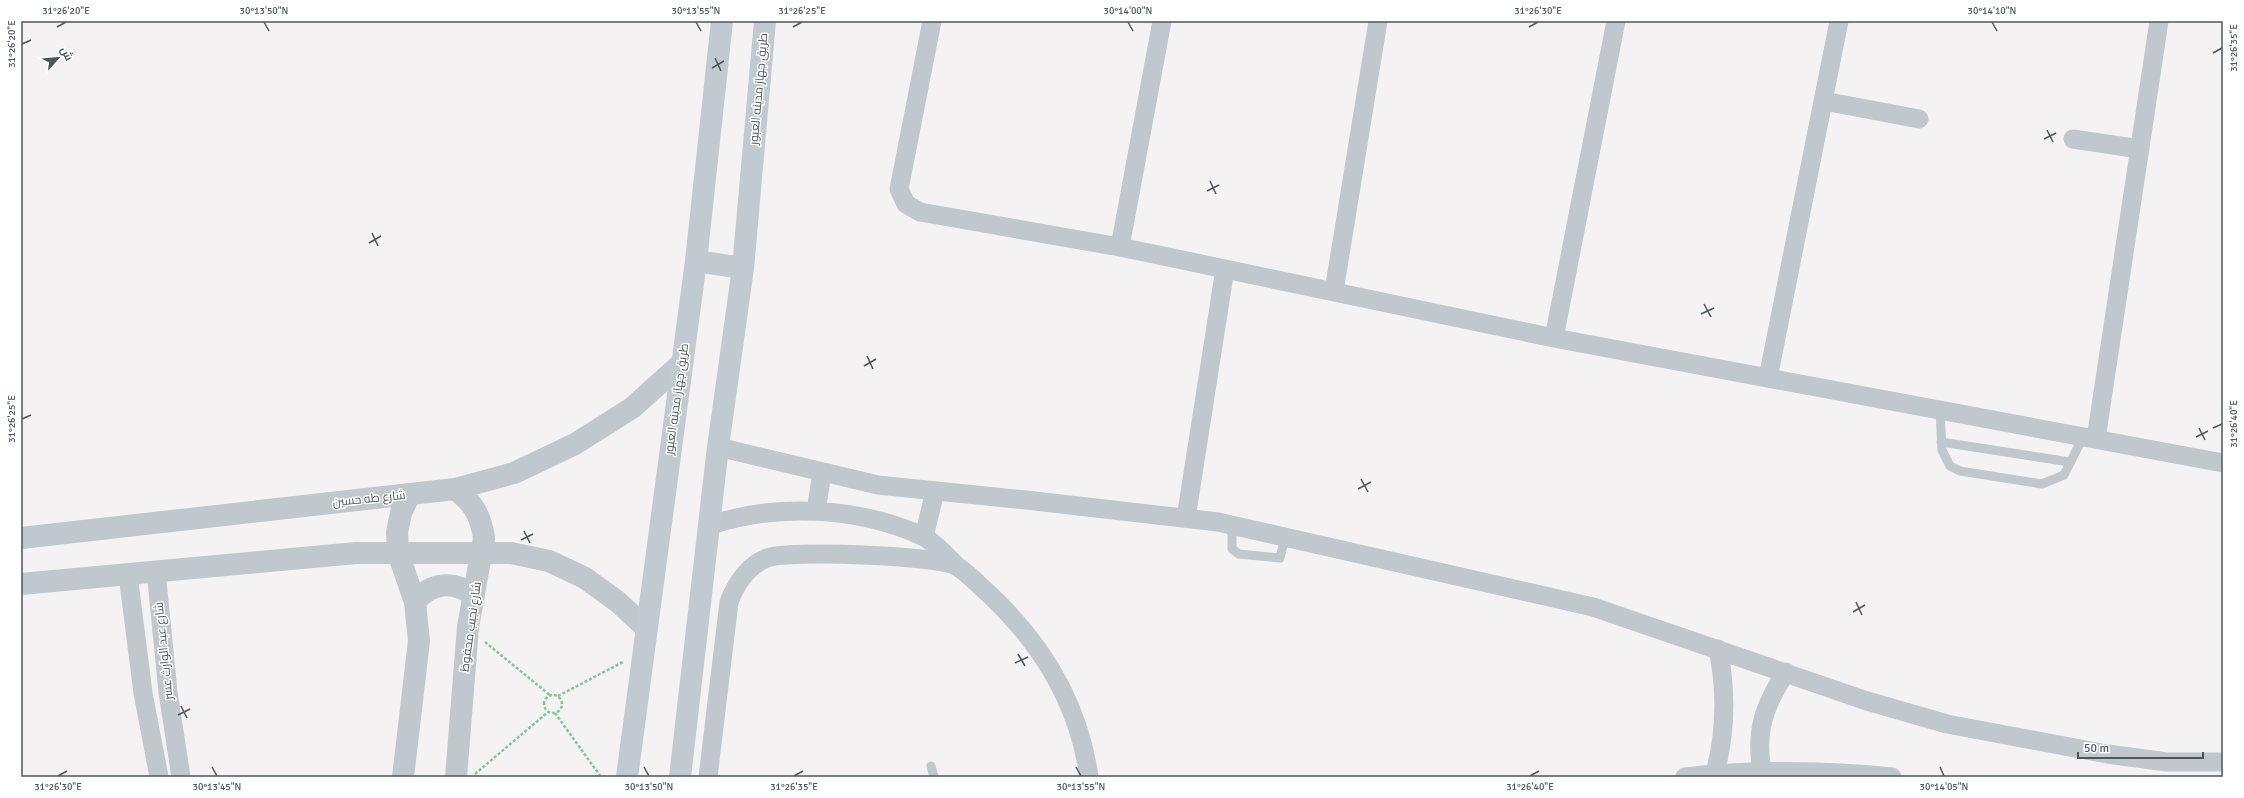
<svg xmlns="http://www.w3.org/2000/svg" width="2244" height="798" viewBox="0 0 2244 798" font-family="Signika,Cairo,sans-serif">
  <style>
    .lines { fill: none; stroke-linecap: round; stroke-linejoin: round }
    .path { stroke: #83c59f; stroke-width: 2.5; stroke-dasharray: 3 2; stroke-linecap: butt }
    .service { stroke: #c0c7cd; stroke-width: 9 }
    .minor { stroke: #c0c7cd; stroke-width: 19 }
    .tertiary { stroke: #c0c7cd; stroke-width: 22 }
    .secondary { stroke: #c1cad1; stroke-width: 22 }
    .ticks { fill: none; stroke: #4c575d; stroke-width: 1.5 }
    .labels { text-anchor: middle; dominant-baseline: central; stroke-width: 3; stroke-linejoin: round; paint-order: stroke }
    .street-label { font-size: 12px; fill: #4c575d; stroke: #fff }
    .neatline { fill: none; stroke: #4c575d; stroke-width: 1.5 }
    .ticks-label { font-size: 10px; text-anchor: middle; fill: #4c575d }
  </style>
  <rect width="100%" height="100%" fill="#f4f2f2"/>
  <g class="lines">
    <path class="path" d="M485 642 551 696
      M544 704a9 9 0 1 1 18 0a9 9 0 1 1-18 0Z
      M558 696 623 662
      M555 713 601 777
      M475 774 548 712"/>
    <path class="service" d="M1940 410 1942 450 1950 466 1960 471 2042 484 2064 475 2083 437
      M1941 442 2070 462
      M1232 525V549L1239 554 1280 558 1285 537
      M931 766 934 777"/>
    <path class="minor" d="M932 21 899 189 906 204 920 212 1120 247 1554 338 2223 463
      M1824 101 1919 119
      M2073 139 2140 149
      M1120 247 1162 21
      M1334 291 1378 21
      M1554 338 1616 21
      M1768 378 1839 21
      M2096 439 2159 21
      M718 447 878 485 1026 500 1218 522 1593 607 1867 701 1947 724 2107 754 2167 762H2223
      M816 511 822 473
      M1186 518 1225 269
      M711 525C777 503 858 507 922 536 935 542 947 557 957 566
      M924 537 935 491
      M156 571 168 692 181 777
      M128 575 143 693 159 777
      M1762 771C1755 731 1764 706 1786 672
      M1715 773C1726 731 1727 692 1718 649
      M708 777 729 602C736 584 747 566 767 558 788 550 940 555 958 567 970 575 980 586 990 595 1042 644 1079 705 1089 777
      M1685 777C1754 769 1823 770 1892 777"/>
    <path class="tertiary" d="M455 489C473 502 481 516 484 538L468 627 456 777
      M21 538 455 489 514 473 575 444 632 408 682 363
      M21 584 356 553H511L549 561 585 578 618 602 646 628
      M415 602C431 582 454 580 474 596
      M403 777 419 641 415 602 398 553 397 532 401 513 410 494"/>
    <path class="secondary" d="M696 261 743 268
      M627 777 696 261 722 21
      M680 777 718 447 743 268 765 21"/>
  </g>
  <path class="ticks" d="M264 22 269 31M696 22 701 31M1128 22 1133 31M1992 22 1997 31M57 27 66 22M793 27 802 22M1529 27 1538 22M22 44 31 40M2213 53 2222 48M715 58 721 71M712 68 724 61M2047 130 2053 142M2044 139 2056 133M1210 181 1216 194M1207 191 1219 185M372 233 378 246M369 243 381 236M1704 304 1711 317M1701 314 1714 308M867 356 873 369M864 366 876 359M22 419 31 415M2199 428 2205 440M2213 428 2222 424M2196 437 2208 431M1361 479 1368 492M1358 489 1371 482M524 531 530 543M521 540 533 534M1856 602 1862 615M1853 612 1865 605M1018 654 1025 666M1015 663 1028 657M181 706 187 718M178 715 190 709M212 767 217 776M644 767 649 776M1076 767 1081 776M1940 767 1944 776M58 776 67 771M794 776 803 771M1530 776 1539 771"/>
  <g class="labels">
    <g class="street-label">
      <text transform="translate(759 89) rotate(-85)">طريق جهاز مدينه العبور</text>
      <text transform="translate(677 399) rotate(-82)">طريق جهاز مدينه العبور</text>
      <text transform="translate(369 499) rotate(-6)">شارع طه حسين</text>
      <text transform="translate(471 627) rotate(-82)">شارع نجيب محفوظ</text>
      <text transform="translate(164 651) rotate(-96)">شارع عبد الوارث عسر</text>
    </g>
  </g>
  <rect width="2244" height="798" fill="none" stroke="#ffffff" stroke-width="44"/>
  <g transform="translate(58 58) rotate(63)" stroke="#ffffff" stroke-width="3" paint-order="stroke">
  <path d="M0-3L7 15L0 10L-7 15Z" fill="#4c575d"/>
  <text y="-6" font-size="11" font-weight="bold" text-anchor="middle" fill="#4c575d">ش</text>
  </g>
  <path d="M2078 752v6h125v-6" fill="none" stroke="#4c575d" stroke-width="2"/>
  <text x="2084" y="752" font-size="12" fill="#4c575d" stroke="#ffffff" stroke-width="3" paint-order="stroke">50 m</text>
  <rect x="22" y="22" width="2200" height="754" class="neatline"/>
  <g class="ticks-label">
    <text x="66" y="14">31°26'20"E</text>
    <text x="264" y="14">30°13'50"N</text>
    <text x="696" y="14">30°13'55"N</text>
    <text x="802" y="14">31°26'25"E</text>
    <text x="1128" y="14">30°14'00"N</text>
    <text x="1538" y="14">31°26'30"E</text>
    <text x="1992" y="14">30°14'10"N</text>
    <text transform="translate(11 44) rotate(-90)" y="4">31°26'20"E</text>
    <text transform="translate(2233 48) rotate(-90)" y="4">31°26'35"E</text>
    <text transform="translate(11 419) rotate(-90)" y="4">31°26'25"E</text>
    <text transform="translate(2233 424) rotate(-90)" y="4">31°26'40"E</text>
    <text x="58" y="790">31°26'30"E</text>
    <text x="217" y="790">30°13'45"N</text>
    <text x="649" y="790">30°13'50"N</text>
    <text x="794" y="790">31°26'35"E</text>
    <text x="1081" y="790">30°13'55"N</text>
    <text x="1530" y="790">31°26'40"E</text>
    <text x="1944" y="790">30°14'05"N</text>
  </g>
</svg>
